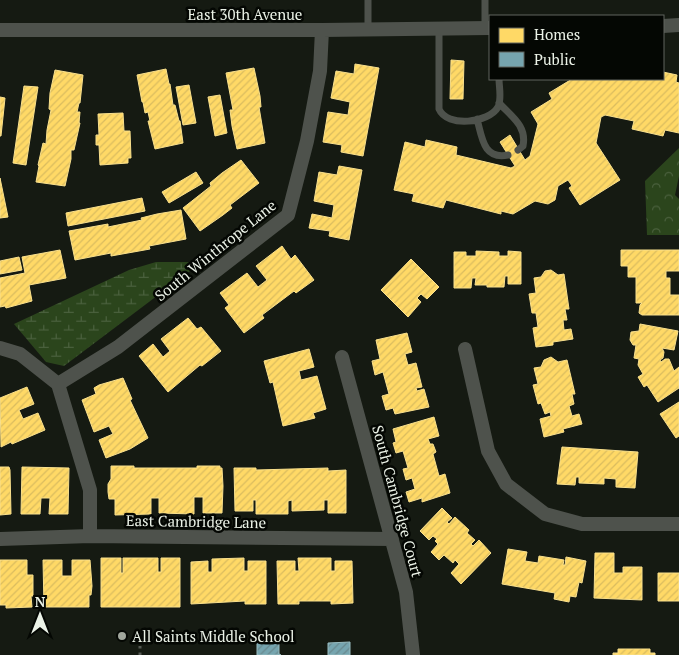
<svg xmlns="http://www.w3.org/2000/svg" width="679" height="655" viewBox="0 0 679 655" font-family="'PT Serif',serif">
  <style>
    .forest { fill: url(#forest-crowns) }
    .wetland { fill: url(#wetland-marsh) }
    .homes { fill: url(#homes-hatch); stroke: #f9e08d }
    .public { fill: url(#public-hatch); stroke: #99bcc0 }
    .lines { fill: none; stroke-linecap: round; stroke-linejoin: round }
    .path { stroke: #535751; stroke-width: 3; stroke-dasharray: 2.5 4; stroke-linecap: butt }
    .service { stroke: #4e524c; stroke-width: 7 }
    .minor { stroke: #4e524c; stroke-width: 14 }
    .poi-dot { fill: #a0a69c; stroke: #040703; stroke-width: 2 }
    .labels { text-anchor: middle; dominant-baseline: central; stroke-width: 5; stroke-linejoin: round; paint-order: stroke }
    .street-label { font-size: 15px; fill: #ebf2e7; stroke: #040703 }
    .poi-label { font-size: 15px; fill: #ebf2e7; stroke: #040703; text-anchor: start }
  </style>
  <defs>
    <pattern id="forest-crowns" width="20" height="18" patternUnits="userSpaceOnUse" patternTransform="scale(1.25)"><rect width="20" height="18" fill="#2b451c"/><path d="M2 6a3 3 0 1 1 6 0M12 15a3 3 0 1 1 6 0" fill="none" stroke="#4a603d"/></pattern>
    <pattern id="wetland-marsh" width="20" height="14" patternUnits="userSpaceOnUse" patternTransform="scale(1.25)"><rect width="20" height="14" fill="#2b451c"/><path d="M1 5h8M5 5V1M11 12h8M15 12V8" fill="none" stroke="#4a603d"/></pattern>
    <pattern id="homes-hatch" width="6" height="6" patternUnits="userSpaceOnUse" patternTransform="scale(1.25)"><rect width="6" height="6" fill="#ffd966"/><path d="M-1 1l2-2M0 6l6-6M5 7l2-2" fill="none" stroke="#dabc5f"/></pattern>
    <pattern id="public-hatch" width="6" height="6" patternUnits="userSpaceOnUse" patternTransform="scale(1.25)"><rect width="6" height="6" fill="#76a5af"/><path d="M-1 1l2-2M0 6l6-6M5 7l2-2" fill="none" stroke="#68898f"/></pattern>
  </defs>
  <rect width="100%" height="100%" fill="#151a12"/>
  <path class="forest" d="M679 148V176L675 195 679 199V235H647L645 181Z"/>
  <path class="wetland" d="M156 262H202L64 366 46 362 14 324 129 270Z"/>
  <path class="homes" d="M451 60 464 61 463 99H450Z
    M355 64 379 68 363 156 341 152 342 145 323 142 328 112 348 115 350 102 331 98 336 71 354 74Z
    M254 68 260 96 261 107H259L265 143 237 149 232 126 230 110H233L226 73Z
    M166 69 169 84H170L173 105H175L179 121H180L183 143 155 149 148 121H150L148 112 145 113 143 102H142L137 75Z
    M55 70 83 75 80 103H79L77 112H80L79 123H80L74 150H71V159L65 186 36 182 39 166 38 165 43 143 46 144 47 130 51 110 49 109 50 93Z
    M663 72 677 75 676 82 679 83V133L665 130 663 136 632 129 634 121 605 115 601 117 596 143 620 180 580 205 569 188 572 186 568 180 558 186 555 200 548 204 535 201 513 214 501 211V214L446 200 443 208 412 201 414 194 394 190 405 142 425 147 426 140 457 147 456 155 511 168 515 166 500 142 510 135 525 160 530 156 538 124 531 112 552 99 549 93 572 79H663Z
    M189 85 196 123 183 125 176 87Z
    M24 86 38 87 26 165 13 163Z
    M220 95 227 133 215 136 208 97Z
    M0 97 5 98 1 136H0Z
    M123 113 124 131H130L131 158H128V163L100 165 99 145H96V135H99L98 114Z
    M241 160 259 183 230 205 232 208 223 215 200 231 183 208 211 186 210 183 222 173Z
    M339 166 362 170 349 240 329 236 330 231 309 228 312 214 332 218 334 205 314 201 319 172 337 175Z
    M196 172 203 183 169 203 162 192Z
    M0 178 8 217 0 218Z
    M142 198 145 211 68 226 66 213Z
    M181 210 186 239 149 246 150 249 139 251 111 256V253L75 260 69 231 108 224V227L142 220 141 218 157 214Z
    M282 246 291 259 295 255 314 280 296 293 294 291 262 315 264 318 244 333 225 308 229 305 220 293 247 273 258 287 267 280 256 266Z
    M60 250 66 278 29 285 32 301 6 308 5 306 0 307V278L25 273 22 257Z
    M621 250H679V271H666V278H670V295H679V315H642L639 313 640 305 642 303H636V277H628V266H621Z
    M476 251 499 252V256H508V251L521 252V284H508V276H505L504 287H487V285H475L476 278H472L471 288H454V252H466V256H476Z
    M19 257 22 270 0 274V261Z
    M411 259 439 287 427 299 421 294 417 298 421 302 408 317 381 290Z
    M551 270 558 275 564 274 569 309H565L567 320H563L564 330 571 329 573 339 553 342V345L536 347 533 328 538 327 536 313H532L529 294 536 293 534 278 541 277 545 271Z
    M188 318 197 329 201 327 221 351 202 366 200 365 168 392 139 356 153 344 163 357 170 351 161 339Z
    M640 324 678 331 674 350 662 348 664 352 663 358 660 360 661 362 665 359H669L674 371 679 367V388L658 402 647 385 644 387 638 377 643 374 638 365 639 359 634 358 636 345H633L630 340 631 332 639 331Z
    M407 333 412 352 405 354 408 365 416 363 422 387 416 388 417 391 424 389 429 407 395 414 393 408 386 410 382 396 389 394 383 372 375 375 372 361 380 359 376 340Z
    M309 349 314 367 299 371 301 380 317 376 326 409 313 413 315 418 283 426 273 382 270 383 264 361Z
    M551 357 558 362 567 360 575 394H572L574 404 569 406 572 416 579 414 582 424 563 429 564 432 544 437 540 419 551 416 550 412 545 414 541 403 538 404 533 385 538 384 534 368 541 367 544 360Z
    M123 378 132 399 130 400 148 438 130 449 106 458 99 440 113 434 109 426 94 432 82 400 96 394 94 388 99 385Z
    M27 387 34 404 19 410 23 419 38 413 45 430 12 444 11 442 1 447 0 398Z
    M679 402V436L676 438 660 414Z
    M434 417 439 436 428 439 430 444H433L436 452 433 454 439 476 445 474 450 493 422 502V498L409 502 406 492 415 489 412 478 406 480 403 469 408 468 403 451 396 453 393 443 396 442 393 429Z
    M562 447 638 452 635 488 616 487V479L604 478V484L579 483V477H576L575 485 557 484Z
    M111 466H134V468H197V466H220V468H222L223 486 222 513H203V497H194V514L159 513V498H151V514L115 515V499H109L108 492V484L111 479Z
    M0 467H9L10 470 11 514 0 515Z
    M22 467 69 468 68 514H49L50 498H41L40 514H21Z
    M234 468H256V470L328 468V471L346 470V513H328V500H324V510L292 511V500L288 501V514H256V500H253V511H235Z
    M442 508 452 518 447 522 449 524 455 517 469 530 467 533 475 540 471 544 473 546 479 540 491 553 461 584 451 573 459 564 455 560 453 563 444 555 439 560 431 552 438 544 435 541 437 539 433 536 429 540 420 531Z
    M508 549 527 552 525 561 538 563 539 556 564 560 563 565H565L566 557 586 561 582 583 579 582 576 597 570 596 569 602 554 599 555 593 502 584Z
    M595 553H614V573H623V567H642V600L594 598Z
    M101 558H121V573H123V558H158V572H161V558H180V607H101Z
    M244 558V571H248V561H266V604H245V601L191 604V562L208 561V572H212V559Z
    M298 558H331V571H335V561H352L353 603 331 604V601H299V604H278L277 561H295V571H299Z
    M0 560H27V575H33V596H31L32 607 6 608V605H0Z
    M43 560H62V576H72V560H90L92 586 91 595H89V607H44Z
    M658 573H679V601H658Z
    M618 649H650V653H655V655H613V653H618Z"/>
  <path class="public" d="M257 641H264V644L279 642V654L281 655H257Z
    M350 642V655H328V643Z"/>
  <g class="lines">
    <path class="path" d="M140 655V636"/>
    <path class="service" d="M368 0V30
      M485 0V28
      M439 29V109C447 128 489 123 498 107 502 99 499 87 499 79
      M499 103C512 117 527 126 523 146L518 150
      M477 119C482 137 483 160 508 155"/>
    <path class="minor" d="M663 26 679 25
      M0 30H322L490 28
      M0 348 20 354 58 384 90 490V536
      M465 349 488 451 506 484 545 514 582 524H679
      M342 357 406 592 413 655
      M58 384 118 347 288 215 307 141 320 71 322 30
      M0 539 90 536 392 539"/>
  </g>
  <circle class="poi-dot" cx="122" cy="636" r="5"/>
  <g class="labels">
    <g class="street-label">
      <text x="245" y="14">East 30th Avenue</text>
      <text transform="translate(215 250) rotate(-39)">South Winthrope Lane</text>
      <text transform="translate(398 501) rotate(75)">South Cambridge Court</text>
      <text transform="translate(196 521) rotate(1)">East Cambridge Lane</text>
    </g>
    <g class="poi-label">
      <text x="132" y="636">All Saints Middle School</text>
    </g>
  </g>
  <rect x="489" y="15" width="175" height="65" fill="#040703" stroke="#60655e"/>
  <rect x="499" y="28" width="25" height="15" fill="#ffd966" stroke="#60655e"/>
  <text x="534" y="40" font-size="15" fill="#ebf2e7">Homes</text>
  <rect x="499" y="52" width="25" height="15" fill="#76a5af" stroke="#60655e"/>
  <text x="534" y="65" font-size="15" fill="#ebf2e7">Public</text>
  <g transform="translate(40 615)" stroke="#040703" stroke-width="4" paint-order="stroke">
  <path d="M0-4L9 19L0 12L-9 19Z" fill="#ebf2e7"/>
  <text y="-8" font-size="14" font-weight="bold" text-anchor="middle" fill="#ebf2e7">N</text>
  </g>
</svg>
